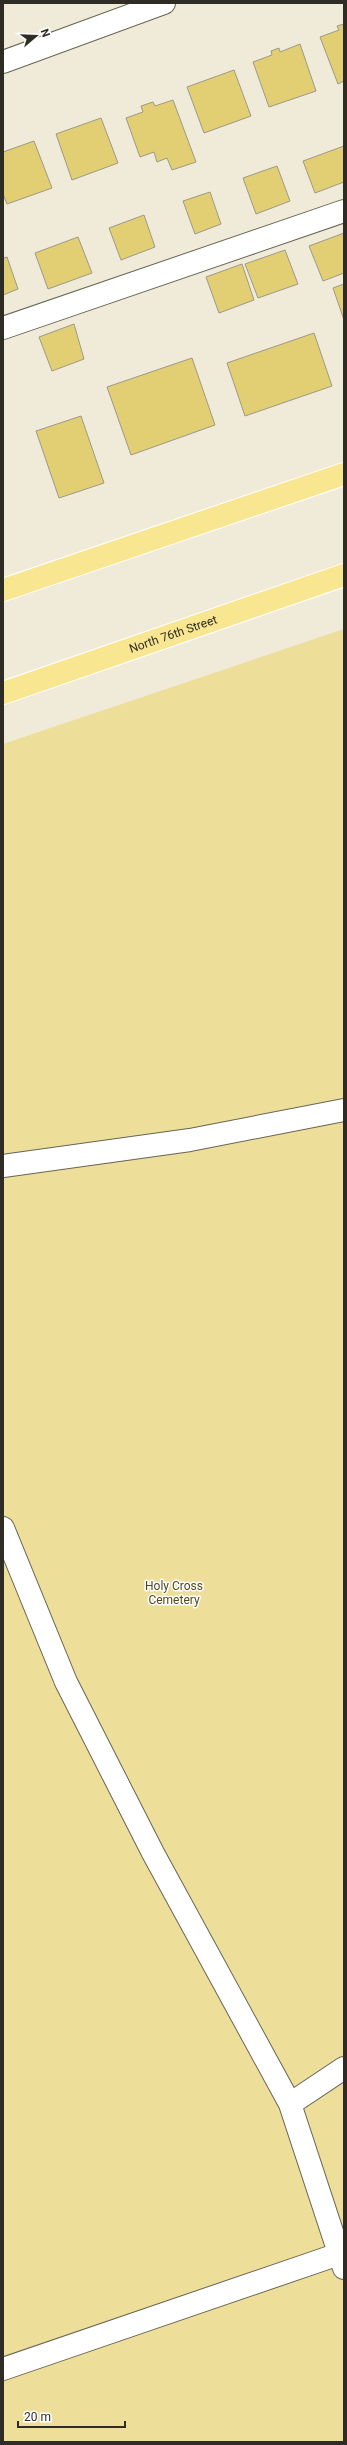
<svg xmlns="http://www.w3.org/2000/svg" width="347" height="2445" viewBox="0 0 347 2445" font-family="Roboto,sans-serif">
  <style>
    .green { fill: #edde9a }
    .building { fill: #e2ce73; stroke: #9d9987 }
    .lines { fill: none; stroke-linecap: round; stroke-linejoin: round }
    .minor-casing { stroke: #686554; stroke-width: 24 }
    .major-casing { stroke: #fff; stroke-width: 24 }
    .minor { stroke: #fff; stroke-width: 22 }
    .major { stroke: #f8e690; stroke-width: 22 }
    .labels { text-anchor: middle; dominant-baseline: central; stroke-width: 3; stroke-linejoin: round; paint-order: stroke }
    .street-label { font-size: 12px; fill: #2e2c25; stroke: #fff }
    .park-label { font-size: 12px; fill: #4f4720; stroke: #fff }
  </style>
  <rect width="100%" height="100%" fill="#f0ebd8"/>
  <path class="green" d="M344 629V2442H3V744Z"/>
  <path class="building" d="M344 24V81L338 84 320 37 339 30 337 26Z
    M300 44 316 91 269 107 253 62 272 55 271 51 279 48 280 52Z
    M234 70 251 116 204 133 187 87Z
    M173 100 196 162 172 170 167 158 157 162 154 152 140 157 126 118 143 112 141 106 153 102 155 106Z
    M101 118 118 163 72 180 56 134Z
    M34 141 52 188 7 204 3 194V152Z
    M344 146V182L315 193 303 161Z
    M277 166 290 201 256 214 243 178Z
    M210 192 221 224 195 234 183 201Z
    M144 215 155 247 121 260 109 228Z
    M344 233V273L323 281 309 246Z
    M78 237 92 273 48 289 35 253Z
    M285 250 298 284 258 298 245 264Z
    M7 257 18 289 3 295V258Z
    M242 264 254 300 219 313 206 277Z
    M344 284V320L333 288Z
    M74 324 84 359 52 371 39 337Z
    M314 333 332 386 245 416 227 363Z
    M192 358 215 425 131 455 107 387Z
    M81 416 104 483 59 498 36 431Z"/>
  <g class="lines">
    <defs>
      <path id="minor" d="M3 62 164 3
        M3 328 344 211
        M3 1166 190 1140 344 1110
        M3 1528 66 1682 153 1853 290 2104 344 2268
        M290 2104 344 2068
        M3 2369 339 2254"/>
      <g id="major">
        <path d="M3 590 344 474"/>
        <path id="s1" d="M3 693 344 575"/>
      </g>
    </defs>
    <use href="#minor" class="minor-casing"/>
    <use href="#major" class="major-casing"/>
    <use href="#minor" class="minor"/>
    <use href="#major" class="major"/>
  </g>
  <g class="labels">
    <g class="street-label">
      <text stroke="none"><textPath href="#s1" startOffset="180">North 76th Street</textPath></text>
    </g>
    <g class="park-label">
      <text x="174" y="1586">Holy Cross<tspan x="174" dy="14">Cemetery</tspan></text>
    </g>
  </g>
  <rect width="347" height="2445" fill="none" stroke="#2e2c25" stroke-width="8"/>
  <g transform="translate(36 36) rotate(71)" stroke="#ffffff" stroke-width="3" paint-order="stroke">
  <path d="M0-3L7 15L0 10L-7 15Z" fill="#2e2c25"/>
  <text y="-6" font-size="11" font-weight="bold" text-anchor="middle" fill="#2e2c25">N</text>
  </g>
  <path d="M18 2421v6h107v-6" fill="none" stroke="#2e2c25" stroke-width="2"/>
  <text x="24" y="2421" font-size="12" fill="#2e2c25" stroke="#ffffff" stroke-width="3" paint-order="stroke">20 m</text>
</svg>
